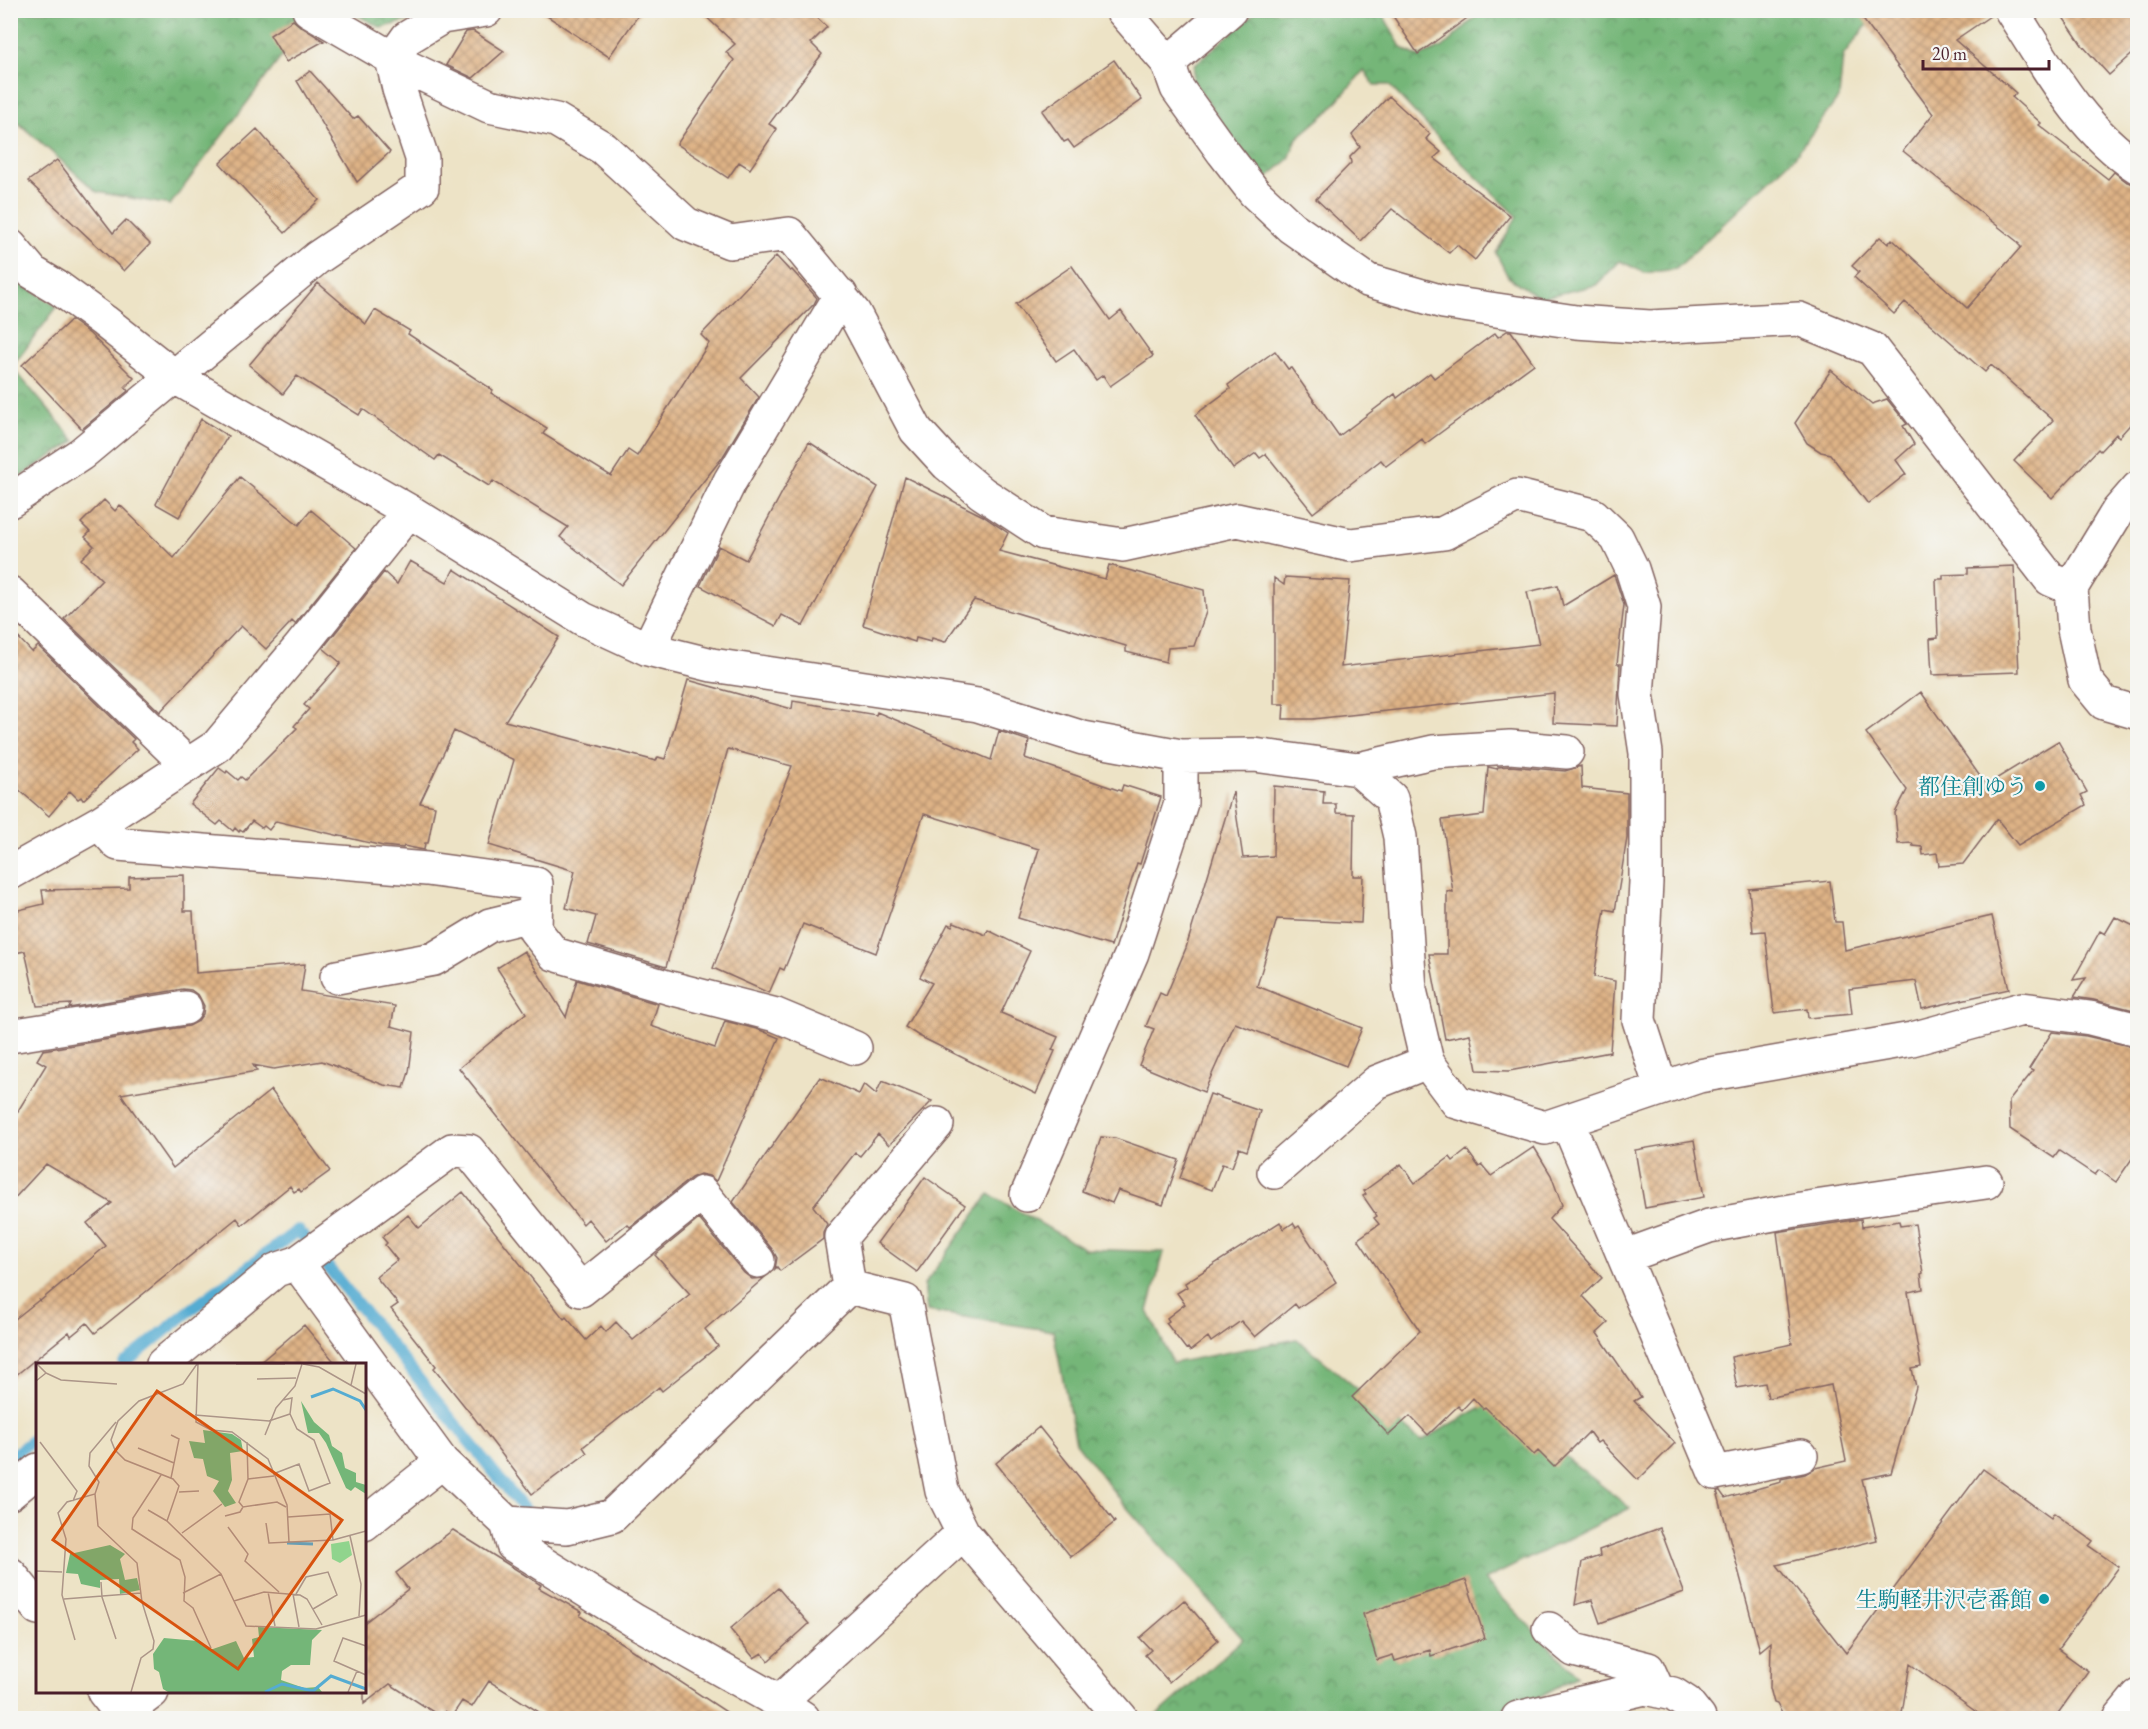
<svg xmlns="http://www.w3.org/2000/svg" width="2148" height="1729" viewBox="0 0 2148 1729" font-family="'EB Garamond','Noto Serif JP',serif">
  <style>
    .forest { fill: url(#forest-crowns); stroke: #5f6a52; stroke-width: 1.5 }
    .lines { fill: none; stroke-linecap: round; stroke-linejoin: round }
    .stream { stroke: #55acd2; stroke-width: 12 }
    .building { fill: url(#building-cross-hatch) }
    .minor-casing { stroke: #836461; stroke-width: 36 }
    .minor { stroke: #fff; stroke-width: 33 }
    .culture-dot { fill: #0f9aa8; stroke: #f6f6f2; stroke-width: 2 }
    .labels { text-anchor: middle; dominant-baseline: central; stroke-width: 4.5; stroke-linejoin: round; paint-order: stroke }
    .culture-label { font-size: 22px; fill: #0d838f; stroke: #f6f6f2; text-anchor: end }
    .inset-river { fill: none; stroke: #55acd2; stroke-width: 3 }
    .inset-road { fill: none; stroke: #ac9588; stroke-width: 1.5 }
    .view { fill: #d8530f; fill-opacity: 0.15; stroke: #d8530f; stroke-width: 3 }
    .inset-edge { fill: none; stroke: #4a1f2b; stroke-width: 3 }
  </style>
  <defs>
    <pattern id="forest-crowns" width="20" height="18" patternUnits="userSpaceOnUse" patternTransform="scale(1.5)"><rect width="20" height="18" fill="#74b678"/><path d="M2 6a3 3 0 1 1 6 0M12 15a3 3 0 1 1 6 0" fill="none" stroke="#619363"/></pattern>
    <pattern id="building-cross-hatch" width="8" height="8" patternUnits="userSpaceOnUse" patternTransform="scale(1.5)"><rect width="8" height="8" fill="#deb386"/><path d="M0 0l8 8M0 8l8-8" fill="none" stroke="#b6916e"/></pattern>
  </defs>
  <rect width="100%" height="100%" fill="#f6f6f2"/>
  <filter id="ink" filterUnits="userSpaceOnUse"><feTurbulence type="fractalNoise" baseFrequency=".0167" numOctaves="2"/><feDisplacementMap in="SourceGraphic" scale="12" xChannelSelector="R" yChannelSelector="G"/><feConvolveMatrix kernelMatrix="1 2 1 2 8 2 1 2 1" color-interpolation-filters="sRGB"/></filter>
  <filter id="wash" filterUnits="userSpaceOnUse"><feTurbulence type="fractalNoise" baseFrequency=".008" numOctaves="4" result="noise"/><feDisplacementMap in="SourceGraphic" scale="24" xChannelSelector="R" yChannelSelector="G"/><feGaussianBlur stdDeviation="1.35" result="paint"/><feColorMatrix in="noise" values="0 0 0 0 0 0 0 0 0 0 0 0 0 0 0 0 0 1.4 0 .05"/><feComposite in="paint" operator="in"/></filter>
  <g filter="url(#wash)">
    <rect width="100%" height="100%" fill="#ede3c6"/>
    <path class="forest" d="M11 11H316L170 205 97 192 15 120 11 123Z
      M350 11H444L381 28Z
      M1257 11H1381L1401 47 1418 57 1443 47 1482 11H1882L1875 14 1843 56 1839 97 1795 156 1676 269 1645 273 1620 261 1596 285 1540 298 1508 277 1496 253 1517 216 1460 161 1389 85H1374L1364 70 1329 111 1297 138 1289 159 1267 178 1235 142 1193 80 1194 65Z
      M10 275 57 307 12 367 75 441 10 483Z
      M989 1194 1085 1249 1164 1252 1148 1311 1173 1363 1297 1339 1421 1441 1494 1400 1630 1508 1485 1580 1578 1676 1527 1703 1468 1718H1154L1243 1639 1121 1501 1076 1443 1053 1331 927 1311 924 1285Z"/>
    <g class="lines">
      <path class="stream" d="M124 1364 188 1312 298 1230 531 1518
        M10 1458 38 1436"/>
    </g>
    <g id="blocks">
      <path class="building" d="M538 10H642L609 57Z
        M699 10H809L827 27 811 43 822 54 769 124 777 129 750 169 739 162 728 178 677 144 734 60 726 52 735 44Z
        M1389 10H1478L1418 54Z
        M1856 10H1992L1993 14 1955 40 2016 93 2012 97 2041 123 2039 125 2108 179 2114 172 2127 182 2138 185 2137 417 2119 437 2116 434 2100 451 2098 449 2052 498 2014 461 2053 420 1991 365 1985 372 1905 302 1894 314 1854 277 1859 272 1852 266 1880 237 1888 244 1892 239 1967 308 2021 247 2018 244 2019 243 1903 151 1933 114Z
        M2058 10H2138V49L2109 75 2082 45Z
        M293 20 300 26 324 41 286 62 270 35Z
        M473 31 504 51 473 78 446 65 466 32Z
        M1114 60 1142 100 1074 148 1068 140 1064 142 1042 111Z
        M310 71 353 119 358 116 390 152 357 182 297 81Z
        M1389 96 1430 134 1426 139 1441 152 1434 158 1510 216 1475 260 1457 245 1449 253 1392 209 1361 241 1316 199 1351 163 1350 157 1360 147 1352 135Z
        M257 129 319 200 285 233 220 163Z
        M57 160 113 233 126 220 150 244 124 271 28 181Z
        M776 256 790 271 792 270 817 298 814 304 741 378 759 397 722 458 621 585 560 537 568 527 493 481 489 486 439 455 435 460 364 410H362L359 415 297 376 283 394 249 365 318 283 366 324 375 310 410 331 408 334 493 390 491 393 547 428 543 434 611 476 628 450 637 456 709 343 701 335Z
        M1072 266 1110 320 1121 311 1153 356 1110 386 1103 375 1096 380 1074 349 1056 361 1016 304Z
        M71 320 90 334 134 378 125 387 128 391 82 429 22 365Z
        M1507 331H1511L1534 364 1425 444 1422 439 1386 466 1381 460 1313 513 1266 454 1260 458 1256 453 1233 469 1195 415 1230 389 1228 385 1275 351 1288 369 1291 368 1339 436 1395 394 1397 398 1430 373 1434 378 1495 333 1498 337Z
        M1831 370 1872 404 1887 399 1907 424 1903 426 1914 444 1896 460 1906 474 1868 504 1830 454 1821 452 1807 443 1795 423Z
        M201 419 228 436 179 517 156 504Z
        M809 442 878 487 803 626 782 615 776 626 700 586 719 546 746 560Z
        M240 477 299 525 311 510 356 548 295 624 292 621 266 649 241 626 160 712 64 619 102 580 81 559 94 546 85 537 90 532 81 523 104 500 115 511 120 505 174 558Z
        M905 477 983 516 1008 533 999 551 1105 579 1109 565 1204 590 1206 612 1194 646 1168 648 1166 662 1126 652V646L974 600 945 642 932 638 931 642 916 638 915 642 863 625Z
        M410 561 447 582 454 569 559 637 505 721 656 761 658 757 665 759 688 680 792 709 793 701 876 715 877 712 991 760 999 731 1029 741 1025 758 1121 791 1123 785 1161 797 1140 864 1137 863 1111 946 1018 918 1039 849 924 814 876 953 803 924 784 970 780 968 769 993 713 968 792 766 728 749 666 967 588 944 596 916 566 908 575 871 489 845 514 760 454 731 420 803 435 806 428 843H425L424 850 404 846 403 848 383 846 276 821 269 830 264 826 262 828 252 821 243 832 240 830 239 832 235 828 233 831 221 821 217 825 190 804 219 768 226 773 227 771 238 780 241 777 245 780 297 728 294 726 309 709 304 705 341 663 323 648 384 572 397 584Z
        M2014 566 2019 672 1932 675 1930 639 1938 638 1936 579H1943V575L1968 574V568Z
        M1614 575 1624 605 1617 664H1620L1617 726 1553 723 1554 693 1313 719H1283L1284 704H1274V578L1284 585 1285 577 1350 581 1341 667 1539 644 1527 592 1558 585 1563 606Z
        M10 629 32 652 38 646 134 739 131 742 138 749 83 800 81 797 78 799 70 791 49 816 10 782Z
        M1921 692 1986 785 2058 741 2087 792 2081 795 2086 805 2018 845 1997 819 1963 864 1939 866 1937 853 1923 855 1922 847 1913 846 1912 843 1898 844 1895 813 1907 790 1866 733Z
        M1510 766 1565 771 1581 766 1582 788 1627 793V838L1615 911 1605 909 1594 977 1615 981 1610 1052 1509 1071 1477 1070 1470 1034 1445 1039 1429 954H1447V891L1453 892 1442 820 1484 815 1488 767 1497 769 1498 767Z
        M1274 786 1324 791 1323 804H1336V813L1354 814 1353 876H1363L1361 923 1277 919 1257 986 1362 1028 1346 1066 1235 1023 1204 1092 1139 1065 1154 1029 1146 1026 1160 993 1166 996 1186 948 1233 792 1243 858 1273 856Z
        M184 875V911H193L196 973 305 964 301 991 395 1006 391 1026 414 1032 409 1072 404 1088 384 1085 322 1061 274 1069 253 1065 257 1071 121 1094 173 1168 271 1090 330 1171 301 1192 299 1189 294 1192 290 1186 242 1225 237 1218 95 1333 87 1323 71 1336 69 1332 10 1380V1323L39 1300 40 1301 106 1246 87 1223 112 1203 46 1164 10 1203V1124L46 1065 37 1060 43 1050 189 1026 197 1022 203 1014 204 1006 199 996 191 990 183 989 69 1008 71 1004 37 1006 25 951 10 954V912L44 904 42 890 129 888V877Z
        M1830 881 1835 922H1842L1845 950 1992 916 2009 989 1922 1009 1916 981 1849 989 1852 1014 1808 1018 1807 1009 1774 1013 1765 931 1753 932 1749 889Z
        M2115 917 2138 928V1011L2094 1000 2074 997 2086 978 2073 980 2100 931 2105 934Z
        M954 922 986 935 988 930 1030 951 1001 1013 1058 1037 1052 1050 1055 1051 1036 1094 919 1036 905 1027 932 983 920 977 948 924 952 926Z
        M524 951 566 1017 577 980 658 1004 651 1026 715 1048 725 1021 760 1030 779 1038 716 1181 709 1176 700 1174 691 1178 630 1227 627 1224 606 1241 588 1219 583 1224 459 1068 526 1013 497 968Z
        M2052 1032 2086 1036 2138 1048V1150L2116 1182 2099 1170 2095 1175 2059 1151 2054 1158 2010 1129 2009 1101 2033 1071 2029 1069Z
        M820 1077 859 1094 864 1084 876 1094 882 1081 932 1101 889 1145 878 1134 860 1156 855 1153 813 1206 827 1224 823 1232V1239L780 1271 777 1267 775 1269 777 1258 772 1249 733 1202Z
        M1210 1094 1260 1111 1247 1151 1239 1148 1232 1167 1222 1164 1212 1190 1180 1178Z
        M1101 1137 1115 1138 1179 1160 1163 1205 1118 1190 1112 1203 1082 1191Z
        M1694 1140 1704 1197 1645 1208 1635 1150Z
        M1534 1147 1551 1175 1562 1205 1549 1219 1602 1278 1583 1296 1608 1323 1597 1333 1641 1397 1634 1401 1675 1443 1638 1480 1600 1441 1597 1443 1589 1432 1554 1467 1538 1451 1534 1455 1485 1407 1483 1409 1473 1398 1462 1410 1458 1406 1428 1435 1410 1416 1389 1435 1352 1397 1420 1331 1358 1239 1379 1224 1374 1218 1377 1216 1363 1196 1366 1194 1364 1191 1401 1164 1415 1183 1450 1157 1453 1161 1467 1150 1479 1167 1482 1165 1491 1176Z
        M925 1177 965 1205 917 1272 877 1243Z
        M463 1192 564 1319 566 1317 586 1340 601 1326 606 1332 616 1322 633 1340 690 1294 655 1255 699 1219 744 1273 752 1279 764 1278 705 1329 718 1346 662 1391 659 1387 583 1447 587 1453 532 1494 475 1419 434 1368 436 1366 391 1309 398 1304 376 1277 397 1260 385 1245 387 1243 382 1237 408 1215 419 1228Z
        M1861 1219 1862 1227 1899 1221 1900 1226 1915 1224 1923 1273 1921 1274 1923 1289 1908 1292 1921 1367 1912 1369 1916 1387 1891 1473 1862 1479 1877 1540 1777 1565 1846 1653 1983 1469 2051 1518 2054 1513 2093 1541 2089 1546 2119 1567 2058 1649 2088 1671 2054 1719H1986L1910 1664 1901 1719H1785L1777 1704 1774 1703 1770 1688 1771 1642 1760 1651 1717 1491H1720L1725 1498 1781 1482V1479L1805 1474 1815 1468 1846 1461 1831 1385 1768 1398 1765 1383 1737 1388 1731 1357 1792 1344 1777 1232Z
        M1280 1222 1284 1229 1293 1223 1296 1228 1299 1226 1336 1282 1298 1308 1295 1304 1255 1337 1241 1321 1211 1342 1208 1337 1190 1351 1188 1348 1186 1349 1166 1323 1169 1321 1167 1318 1185 1304 1177 1293 1187 1287 1185 1283Z
        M304 1325 337 1365H257Z
        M1039 1427 1115 1522 1071 1557 996 1463Z
        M1660 1528 1684 1592 1600 1623 1592 1600 1575 1605 1582 1562 1600 1556 1599 1550Z
        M453 1530 541 1585 539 1588 582 1612 580 1616 737 1719H550L489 1681 472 1707 462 1701 452 1716 445 1711 441 1717 390 1684 364 1704V1623L408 1589 396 1573Z
        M1466 1580 1485 1638 1431 1656 1430 1650 1395 1661 1393 1655 1377 1660 1363 1614Z
        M778 1588 809 1624 768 1661 762 1653 754 1658 730 1629Z
        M1184 1600 1218 1640 1169 1682 1145 1655 1151 1650 1140 1638Z"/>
    </g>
  </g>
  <g filter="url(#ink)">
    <use href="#blocks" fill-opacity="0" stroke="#836461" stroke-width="1.5"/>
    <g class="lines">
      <defs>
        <path id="minor" d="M309 10 409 68 489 106 556 120 603 148 686 224 730 242 789 234 854 313 916 430 947 464 982 493 1043 533 1123 545 1237 520 1350 545 1444 533 1517 496 1593 515 1617 538 1632 569 1644 607 1637 694 1646 753V882L1639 1020 1661 1088
          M1122 10 1168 63 1177 88 1223 152 1254 192 1291 227 1367 280 1443 302 1576 322 1650 327 1799 319 1872 349 2050 579 2071 588
          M2011 10C2047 66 2081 130 2138 167
          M1168 63 1230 10
          M10 246 32 272 60 289 104 321 175 377 409 511 583 619 648 649 712 665 978 705 1083 738 1181 756 1254 755 1358 769 1391 798 1400 837 1410 990 1427 1062 1457 1102 1545 1128 1699 1076 1912 1039 2022 1009 2090 1018 2138 1030
          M2138 488 2118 511 2071 588 2074 629 2085 680 2104 703 2138 713
          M10 501 81 454 317 258 422 187V158L399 89 392 59 407 38 442 17 486 10
          M10 593 188 765
          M648 649 730 481 841 295
          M1358 769 1433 752 1510 747 1567 752
          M99 823 118 844 427 869 536 884 535 930 554 954 670 988 776 1015 855 1048
          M10 873 99 823 217 746 301 646 409 511
          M337 977 434 959 490 925 535 914
          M10 1036 185 1008
          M1567 1121 1715 1473 1801 1456
          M1274 1172 1377 1082 1427 1062
          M1027 1195 1132 953 1181 803V756
          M1626 1256 1709 1226 1801 1209 1986 1182
          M297 1263 442 1462 507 1523 513 1545 635 1621 779 1702 803 1718
          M849 1287 841 1237 937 1124
          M163 1364 276 1270 297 1263 452 1150 469 1151 581 1290 702 1193 758 1261
          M10 1493 38 1470
          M507 1523 567 1527 612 1516 849 1287 905 1301 942 1491 963 1533 1121 1718
          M364 1524 442 1462
          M10 1574 38 1608
          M1549 1629 1574 1650 1648 1669 1658 1691
          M104 1692 119 1711 128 1710 152 1692
          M779 1702 963 1533
          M1518 1718 1645 1688 1673 1694 1687 1703 1699 1718
          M2120 1718 2138 1696"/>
      </defs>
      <use href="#minor" class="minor-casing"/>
      <use href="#minor" class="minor"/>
    </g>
  </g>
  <g class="culture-dot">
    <circle cx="2040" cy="786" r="6"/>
    <circle cx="2044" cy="1599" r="6"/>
  </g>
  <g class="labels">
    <g class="culture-label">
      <text x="2028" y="786">都住創ゆう</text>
      <text x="2032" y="1599">生駒軽井沢壱番館</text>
    </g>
  </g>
  <g transform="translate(36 1363)">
    <rect width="330" height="330" fill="#ede3c6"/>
    <path d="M313 178 316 192 304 200 296 196 295 181Z" fill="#90d48d"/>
    <path d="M265 38 278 59 293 72 296 83 306 90 309 105 320 110V119L330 122V131L319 124 315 128 310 125 290 80 283 70H272ZM167 67 196 71 205 77 207 88 194 90 196 117 192 128 200 140 189 144 177 128 183 118 171 113 167 96 158 95 153 78 169 80ZM74 182 89 191 84 196 89 217 101 215 104 227 84 231 83 216 64 217V225L45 221 42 211 30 210 34 191ZM222 264 286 267 276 277 274 302H255L246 308 245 317 268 325 282 324 286 329H132L127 326 123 309 118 306 117 291 128 275 162 278 174 287 200 278 208 295 218 294 216 276 223 274Z" fill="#74b678"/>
    <path class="inset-river" d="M275 34 297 26 324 38 330 47M251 180 277 181M229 329 246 321 277 328 295 313 330 326"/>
    <path class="inset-road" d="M161 1 147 21 103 38 82 58 75 77 79 87 89 97 137 116 143 123 131 158 185 211 210 263 280 266 330 252M162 1 160 59 175 67 196 69 232 96 251 142 253 179M200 1H249M267 1 283 4 330 31M10 10 25 17 81 21M221 16 260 15M0 18 10 10 1 1M315 22 320 1M247 37 256 35 254 51M159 52 233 58 254 51 261 66 278 77 294 120 273 128 263 101 237 111M229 72 240 45 259 23 266 1M4 79 41 128 37 138M211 79 212 116 203 139 207 144 241 139 250 144M102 85 138 100M125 112 97 155 96 166 144 197 149 214 148 238 157 245 175 285M135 115 143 76 135 72M212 116 238 113M143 129 163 128M59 131 62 163 101 200 106 239 118 278 117 286 105 295 95 329M112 147 131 158M189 153 204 149 207 144M252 154 294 151 297 177M230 160 233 180 297 177 330 168M192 164 212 191 209 198 243 229M146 170 186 141M314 173 325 221 323 253M0 208 26 209M65 219 66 234 80 276M232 229 239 263M147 230 185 211M257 231 263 264M260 231 270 214 292 209 301 232 277 246M28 236 105 230M198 238 228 229 264 232 271 236 286 262M39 277 26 232 30 176 22 150 31 139 59 131 63 119 53 103 54 90 80 59M330 283 307 275 298 298 330 312M312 329 321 308"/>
    <path class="view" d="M121 28 306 157 202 306 17 177Z"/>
    <rect width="330" height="330" class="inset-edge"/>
  </g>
  <rect width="2148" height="1729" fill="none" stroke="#f6f6f2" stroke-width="36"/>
  <path d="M1923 60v9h126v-9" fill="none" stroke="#4a1f2b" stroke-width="3"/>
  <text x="1932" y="60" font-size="18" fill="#4a1f2b" stroke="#f6f6f2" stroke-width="4.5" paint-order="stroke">20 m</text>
</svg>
